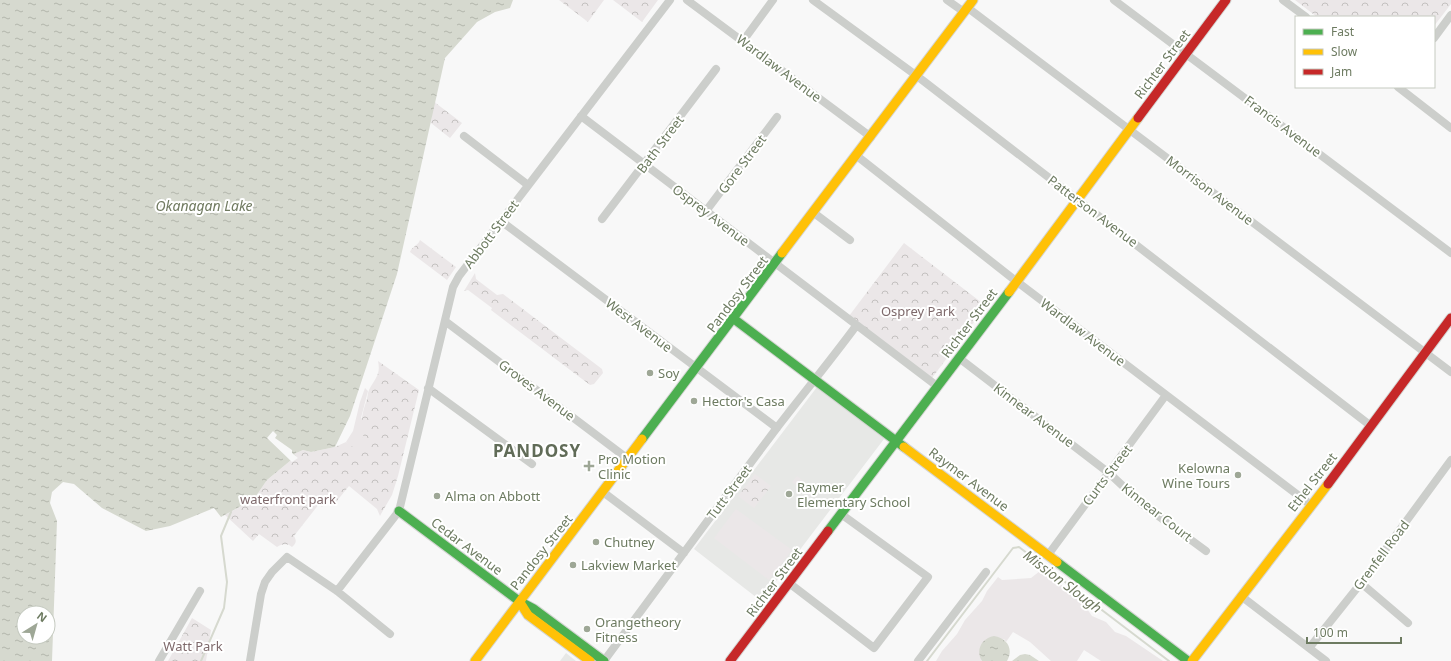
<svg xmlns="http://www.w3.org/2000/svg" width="1451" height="661" viewBox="0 0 1451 661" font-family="'Noto Sans',sans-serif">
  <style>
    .built { fill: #e7e8e6 }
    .grass { fill: #ebe7e8 }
    .park { fill: url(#park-crowns) }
    .water { fill: url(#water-ripples); fill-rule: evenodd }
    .pier { fill: #f8f8f8 }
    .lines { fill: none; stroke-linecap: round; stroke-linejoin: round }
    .stream { stroke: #d6d9cf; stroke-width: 2 }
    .fast-casing { stroke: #d4d5d3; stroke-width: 11 }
    .slow-casing { stroke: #d4d5d3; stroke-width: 11 }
    .jam-casing { stroke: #d4d5d3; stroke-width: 11 }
    .street { stroke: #cccecb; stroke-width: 8 }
    .fast { stroke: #4caf50; stroke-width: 9 }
    .slow { stroke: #ffc107; stroke-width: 9 }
    .jam { stroke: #c62828; stroke-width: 9 }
    .poi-dot { fill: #9ea796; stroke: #fff; stroke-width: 1.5 }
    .labels { text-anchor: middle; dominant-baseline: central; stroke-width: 4; stroke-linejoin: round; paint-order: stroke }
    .street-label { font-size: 13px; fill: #6d7b61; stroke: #fff }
    .park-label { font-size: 13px; fill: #7e696b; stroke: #fff }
    .poi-label { font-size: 13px; fill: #6d7b61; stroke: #fff; text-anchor: start }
    .water-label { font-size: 14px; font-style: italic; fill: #707a60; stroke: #fff }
    .district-label { font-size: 17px; font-weight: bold; letter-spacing: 1px; fill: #616c58; stroke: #fff }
  </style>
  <defs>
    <pattern id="park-crowns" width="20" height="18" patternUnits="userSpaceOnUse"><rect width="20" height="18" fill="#ebe7e8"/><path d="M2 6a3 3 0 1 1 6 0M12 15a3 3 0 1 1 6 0" fill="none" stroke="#c3c0bf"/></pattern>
    <pattern id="water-ripples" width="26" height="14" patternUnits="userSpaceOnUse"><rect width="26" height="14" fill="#d6d9cf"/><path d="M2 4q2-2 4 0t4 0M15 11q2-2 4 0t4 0" fill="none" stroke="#b2b5ab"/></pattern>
  </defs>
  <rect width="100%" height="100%" fill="#f8f8f8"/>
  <path class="built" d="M817 387 884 439 761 601 694 549Z
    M566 653 576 661H560Z"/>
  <path class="grass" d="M365 388 368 391 361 418 379 429 370 466 346 442 353 431 360 402Z
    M797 476 814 489 810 496 792 482Z
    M736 509 792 550 769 580 714 538Z
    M1040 571C1049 574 1045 575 1051 579 1058 583 1065 585 1069 594L1078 596 1092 616 1106 622 1115 632 1126 636 1163 661H1101L1084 650 1077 661H1051L1030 642 1013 632 1006 642 1004 639 981 659 982 661H936L942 651 957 634 965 620 982 601 987 591 998 577 1002 580 1031 578Z"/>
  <path class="park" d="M559 0H604L588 22Z
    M613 0H658L642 22Z
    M1295 0H1451V4L1434 26V17H1317Z
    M433 101 462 123 450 138 431 123Z
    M420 240 456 267 447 280 410 252C412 246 418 246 420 240Z
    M904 243 986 306 932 378 849 316Z
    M475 273 476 279 497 295 503 294 602 369 603 373 594 384 590 385 491 310 492 308 468 290 464 291Z
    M378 361 419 390 398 476 392 495 381 514 380 516 377 509 349 486 336 502 329 498 322 507 319 504 294 536C297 541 296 544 292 547 287 543 282 544 277 547L259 534 253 541 225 515 254 499 267 480 296 456 294 454 303 450 311 452 335 447 346 442 360 452 366 422 362 420C362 414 364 408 366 402 368 398 367 394 369 390 375 378 381 375 378 361Z
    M755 474 771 486 754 508 738 496Z
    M192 618 211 630 206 661H168Z"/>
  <path class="water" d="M0 0H513L510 8 495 12 477 22 445 58 397 274 350 416 335 447 311 452 303 450 294 454 296 456 267 480 254 499 221 517 214 508 170 526 146 531 102 508 74 484 63 482 52 492 50 503 57 521 52 661H0ZM24 613H48V637H24Z
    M994 636C1007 638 1014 649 1007 661H982C975 650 982 638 994 636Z
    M1025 654 1030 655 1039 661H1012L1020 655Z"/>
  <path class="pier" d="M273 431 277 435 275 438 292 450V453L298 458 292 462 267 438Z"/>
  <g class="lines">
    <path class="stream" d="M201 661 224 608 227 582 221 536 231 512
      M927 661 1013 548 1019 547 1169 661"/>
    <defs>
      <path id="fast" d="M734 319 904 447
        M642 439 782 253
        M399 511 519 601 534 609 604 661
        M828 531 1009 292
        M1057 562 1188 661"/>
      <path id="slow" d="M782 253 973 0
        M1009 292 1138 118
        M904 447 1057 562
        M521 604 528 615 590 661
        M475 661 642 439
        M1192 661 1328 484"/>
      <path id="jam" d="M1138 118 1226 0
        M1328 484 1451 318
        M730 661 828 531"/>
    </defs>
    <use href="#fast" class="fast-casing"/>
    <use href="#slow" class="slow-casing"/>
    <use href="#jam" class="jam-casing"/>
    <path class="street" d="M687 0 871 137
      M813 0 917 76 1371 426
      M947 0 964 12
      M1114 0 1451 253
      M1283 0 1306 17
      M968 8 1451 372
      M1434 38 1451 15
      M743 41 773 0
      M1398 87 1451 128
      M581 116 937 386
      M464 136 528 185
      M857 156 1016 281 1311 505
      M706 211 777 117
      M814 213 850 240
      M602 219 716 69
      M501 221 777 428
      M445 321 628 459
      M959 358 1109 473 1142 504 1206 551
      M428 388 532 464
      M603 492 684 553
      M1048 555 1166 395
      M789 583 874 648 928 577 841 514
      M1361 583 1408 623
      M337 591 399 511 453 287 459 276 670 0
      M1241 596 1326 661
      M1310 647 1361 583 1451 460
      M159 661 200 591
      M250 661 261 594 265 582 272 572 287 557 337 591 390 634
      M604 661C661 584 718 506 776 429 803 394 830 361 856 326
      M918 661 986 572"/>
    <use href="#fast" class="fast"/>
    <use href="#slow" class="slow"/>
    <use href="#jam" class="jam"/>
  </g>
  <g class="poi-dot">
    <circle cx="650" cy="373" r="4"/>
    <circle cx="694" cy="401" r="4"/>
    <path d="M587 460h4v4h4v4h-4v4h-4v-4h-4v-4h4z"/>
    <circle cx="1238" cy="475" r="4"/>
    <circle cx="789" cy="494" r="4"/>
    <circle cx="437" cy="496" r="4"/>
    <circle cx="596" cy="542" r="4"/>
    <circle cx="573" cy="565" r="4"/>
    <circle cx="587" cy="629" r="4"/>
  </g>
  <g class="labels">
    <g class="street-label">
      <text transform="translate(1162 64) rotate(-53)">Richter Street</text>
      <text transform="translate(779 68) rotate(37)">Wardlaw Avenue</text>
      <text transform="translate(1283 126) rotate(37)">Francis Avenue</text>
      <text transform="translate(660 144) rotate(-53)">Bath Street</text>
      <text transform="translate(742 164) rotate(-53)">Gore Street</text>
      <text transform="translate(1210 190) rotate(37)">Morrison Avenue</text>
      <text transform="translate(1093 211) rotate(37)">Patterson Avenue</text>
      <text transform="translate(711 215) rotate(37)">Osprey Avenue</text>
      <text transform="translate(491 234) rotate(-53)">Abbott Street</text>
      <text transform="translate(737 294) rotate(-53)">Pandosy Street</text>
      <text transform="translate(969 323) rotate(-53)">Richter Street</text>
      <text transform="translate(639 325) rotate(37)">West Avenue</text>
      <text transform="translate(1083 332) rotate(37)">Wardlaw Avenue</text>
      <text transform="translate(537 390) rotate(37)">Groves Avenue</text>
      <text transform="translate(1034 415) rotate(37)">Kinnear Avenue</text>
      <text transform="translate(1107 475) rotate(-53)">Curts Street</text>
      <text transform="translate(969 479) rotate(37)">Raymer Avenue</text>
      <text transform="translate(1312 482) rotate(-52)">Ethel Street</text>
      <text transform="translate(729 492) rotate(-53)">Tutt Street</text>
      <text transform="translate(1157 512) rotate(38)">Kinnear Court</text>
      <text transform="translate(467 546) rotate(37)">Cedar Avenue</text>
      <text transform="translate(541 552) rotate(-52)">Pandosy Street</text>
      <text transform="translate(1381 555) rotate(-53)">Grenfell Road</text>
      <text transform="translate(774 582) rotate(-53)">Richter Street</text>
    </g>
    <g class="park-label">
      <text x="918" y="311">Osprey Park</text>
      <text x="288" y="499">waterfront park</text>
      <text x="193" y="646">Watt Park</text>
    </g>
    <g class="poi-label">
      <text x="658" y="373">Soy</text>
      <text x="702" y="401">Hector's Casa</text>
      <text x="598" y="459">Pro Motion<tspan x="598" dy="15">Clinic</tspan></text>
      <text x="1230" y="468" text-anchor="end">Kelowna<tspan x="1230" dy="15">Wine Tours</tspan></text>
      <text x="797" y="487">Raymer<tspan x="797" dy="15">Elementary School</tspan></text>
      <text x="445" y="496">Alma on Abbott</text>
      <text x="604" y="542">Chutney</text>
      <text x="581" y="565">Lakview Market</text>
      <text x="595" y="622">Orangetheory<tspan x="595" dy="15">Fitness</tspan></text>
    </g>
    <g class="water-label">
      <text x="204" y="205">Okanagan Lake</text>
      <text transform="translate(1063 581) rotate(37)">Mission Slough</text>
    </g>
    <g class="district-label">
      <text x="537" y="450">PANDOSY</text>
    </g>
  </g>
  <rect x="1295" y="16" width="140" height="72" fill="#ffffff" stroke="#c5cac0"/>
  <rect x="1303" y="29" width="20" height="6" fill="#4caf50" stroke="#c5cac0"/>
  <text x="1331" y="36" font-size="12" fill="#6d7b61">Fast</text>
  <rect x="1303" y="49" width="20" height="6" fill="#ffc107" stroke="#c5cac0"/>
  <text x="1331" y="56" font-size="12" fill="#6d7b61">Slow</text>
  <rect x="1303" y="69" width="20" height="6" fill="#c62828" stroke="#c5cac0"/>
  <text x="1331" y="76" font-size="12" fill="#6d7b61">Jam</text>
  <g transform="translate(36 625) rotate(37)"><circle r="19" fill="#ffffff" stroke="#c5cac0"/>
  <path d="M0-3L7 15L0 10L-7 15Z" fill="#9ea796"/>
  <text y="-6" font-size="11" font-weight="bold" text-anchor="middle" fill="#6d7b61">N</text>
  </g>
  <path d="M1307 637v6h94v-6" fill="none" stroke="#6d7b61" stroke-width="2"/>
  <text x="1313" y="637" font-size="12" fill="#6d7b61" stroke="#ffffff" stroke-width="3" paint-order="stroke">100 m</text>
</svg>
